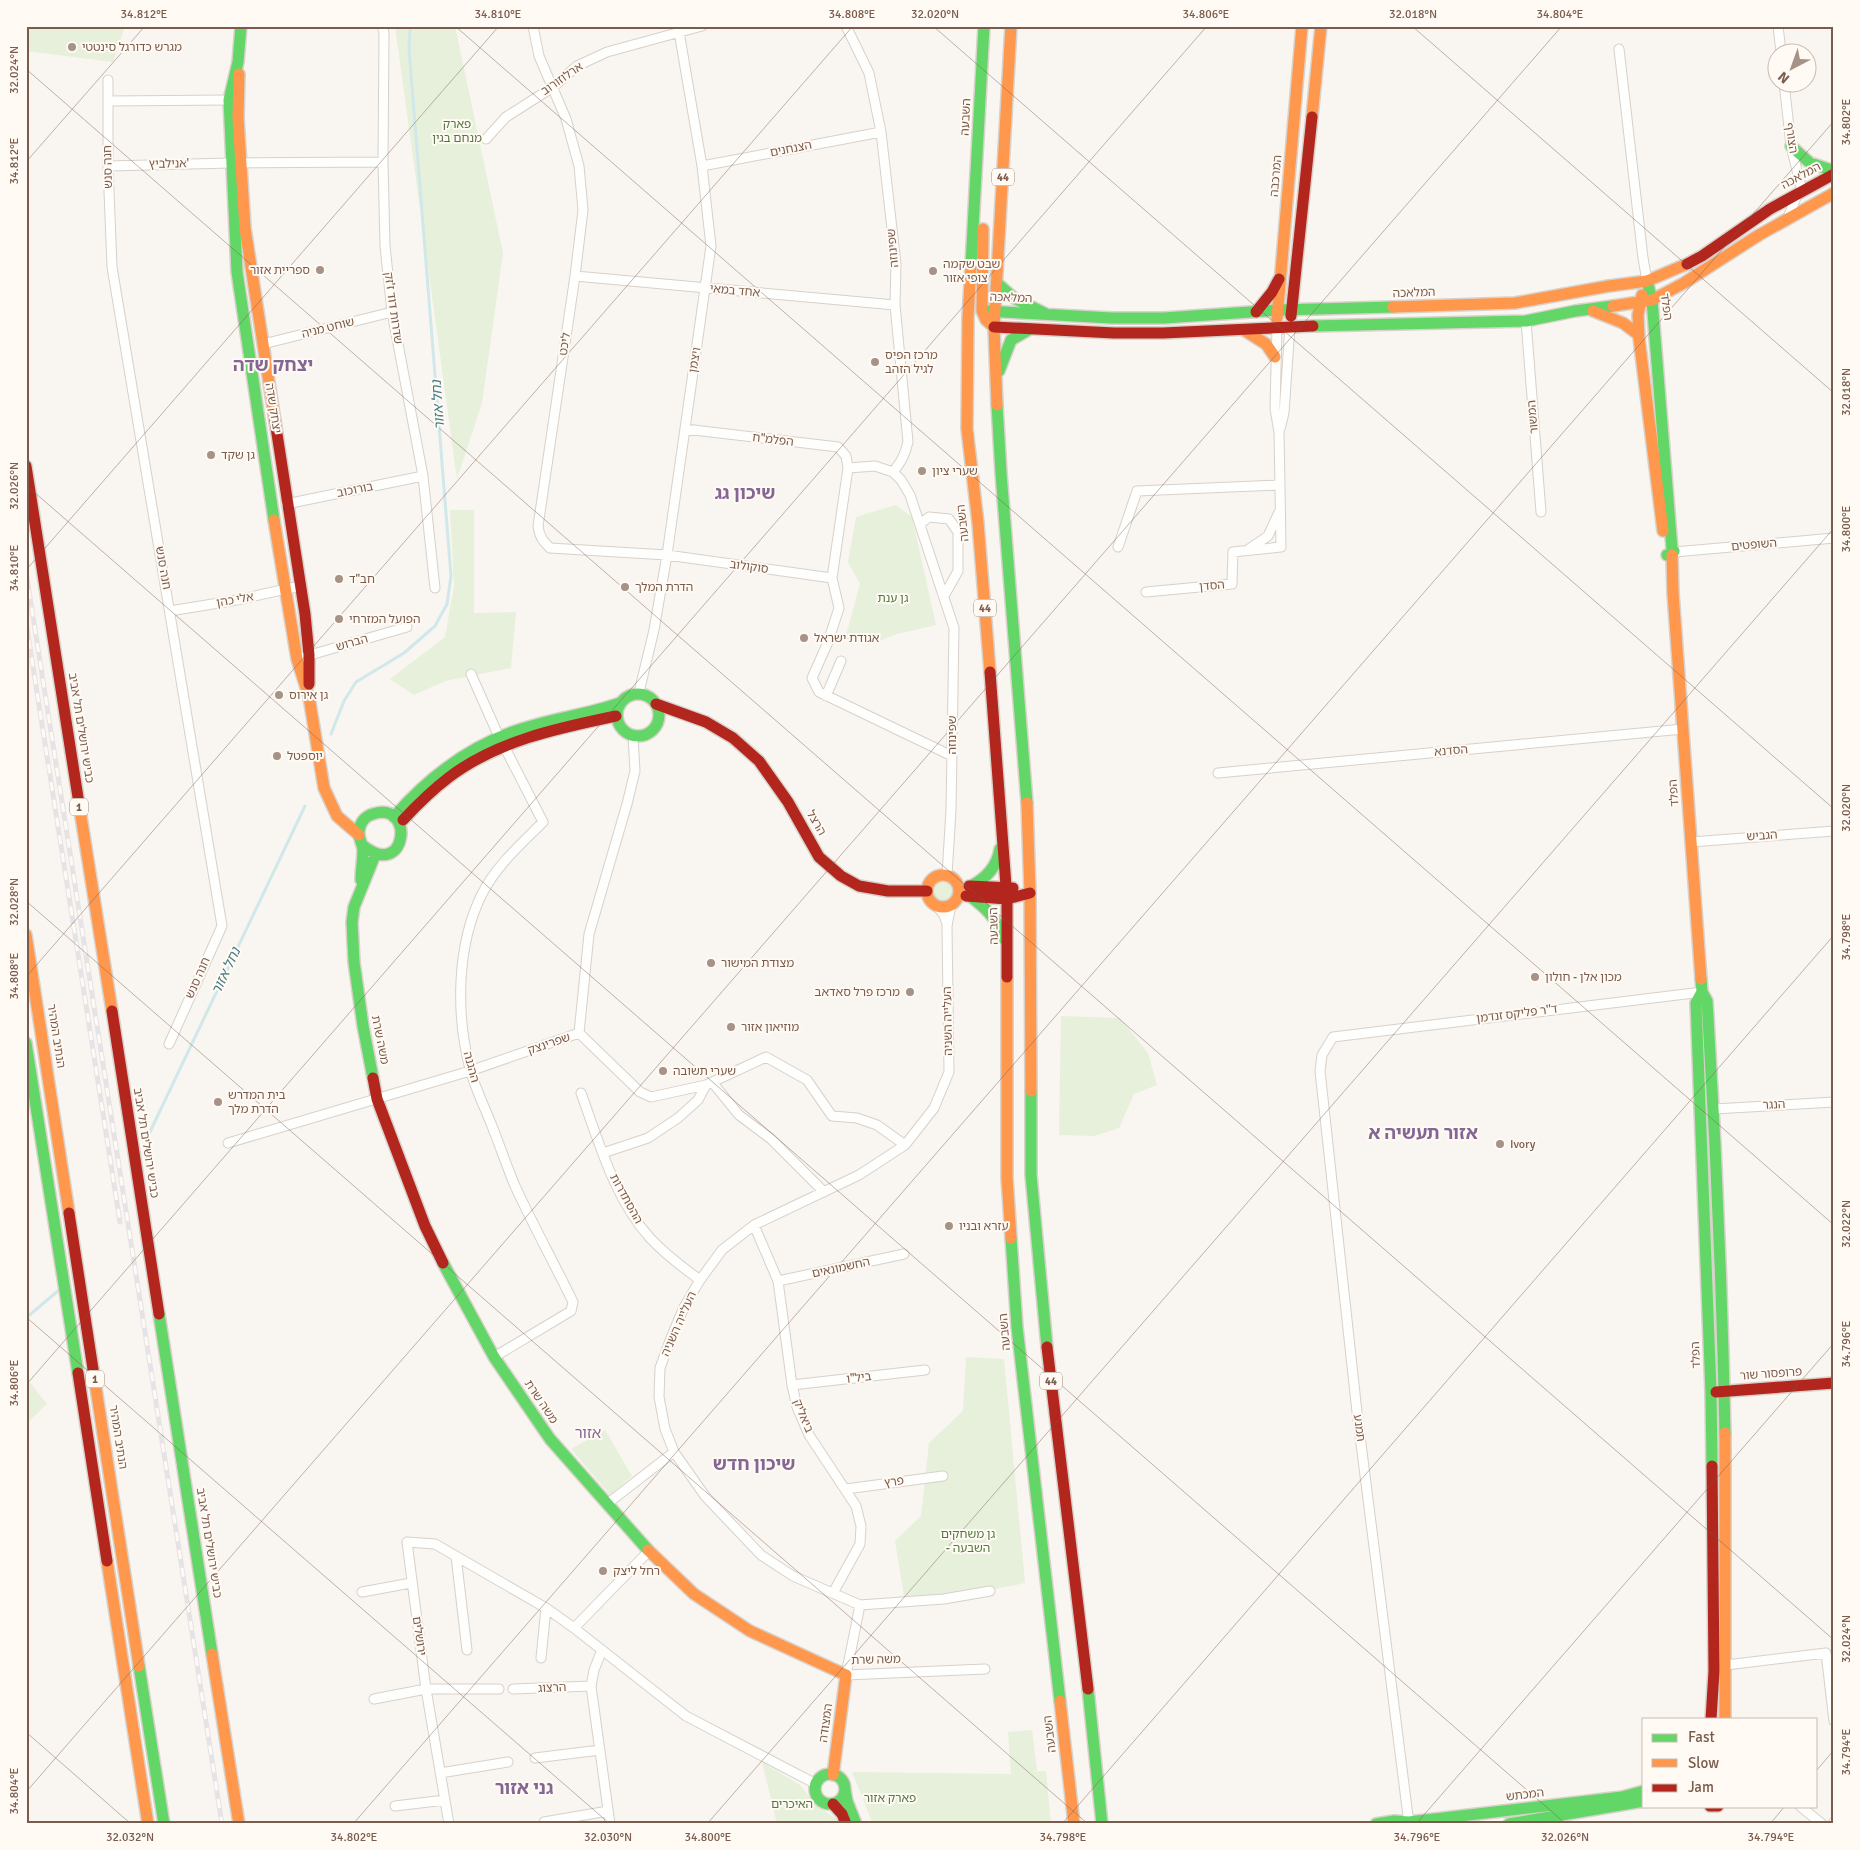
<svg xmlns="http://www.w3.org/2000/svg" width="1860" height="1850" viewBox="0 0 1860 1850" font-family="Signika,'Noto Sans Hebrew',sans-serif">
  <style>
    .green { fill: #e7f0db }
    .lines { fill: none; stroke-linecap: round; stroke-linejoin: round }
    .stream { stroke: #d0e8ea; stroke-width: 3 }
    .street-casing { stroke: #d7d1cb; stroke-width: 11 }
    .fast-casing { stroke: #d9d2cb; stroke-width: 14 }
    .slow-casing { stroke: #d9d2cb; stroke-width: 14 }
    .jam-casing { stroke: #d9d2cb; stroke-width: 14 }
    .street { stroke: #fefefd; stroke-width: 9 }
    .fast { stroke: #63d668; stroke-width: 11 }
    .slow { stroke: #ff974d; stroke-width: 11 }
    .jam { stroke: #b3261e; stroke-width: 11 }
    .rail-casing { stroke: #e6e3e7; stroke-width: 5 }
    .rail { stroke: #fffaf3; stroke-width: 3; stroke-dasharray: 9; stroke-linecap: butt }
    .ticks { fill: none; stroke: #7a5c4d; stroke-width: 1; stroke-opacity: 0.45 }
    .poi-dot { fill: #a69286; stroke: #fffaf3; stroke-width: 2 }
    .labels { text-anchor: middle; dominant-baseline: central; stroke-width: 4; stroke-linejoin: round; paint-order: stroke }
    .shield { fill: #fffaf3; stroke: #a28b7f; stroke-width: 1 }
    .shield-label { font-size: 11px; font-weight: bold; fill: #7a5c4d }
    .poi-label { font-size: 12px; fill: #7a5c4d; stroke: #fffaf3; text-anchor: start }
    .street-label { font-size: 12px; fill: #7a5c4d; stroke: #fffaf3 }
    .park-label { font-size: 12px; fill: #537a41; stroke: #fffaf3 }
    .water-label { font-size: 14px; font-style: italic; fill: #437c86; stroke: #fffaf3 }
    .quarter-label { font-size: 15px; fill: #846695; stroke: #fffaf3 }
    .district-label { font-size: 18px; font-weight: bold; fill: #846695; stroke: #fffaf3 }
    .neatline { fill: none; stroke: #7a5c4d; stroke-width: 2 }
    .ticks-label { font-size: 12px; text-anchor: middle; fill: #7a5c4d }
  </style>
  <rect width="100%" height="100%" fill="#f9f5f0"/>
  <path class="green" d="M30 26H125L113 62 26 51V42Z
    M395 26H455L503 253 482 403 457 479Z
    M896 505 912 517 936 625 897 634 869 645 845 639 860 584 848 562 856 517Z
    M450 510H474V613L516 612 511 668 445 681 414 695 390 679 445 637 454 586Z
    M932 891a11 11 0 1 1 22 0a11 11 0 1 1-22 0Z
    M1061 1016 1120 1018 1148 1053 1157 1085 1134 1094 1119 1128 1094 1136 1059 1135Z
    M966 1357 1004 1359 1025 1583 944 1599 905 1602 895 1541 921 1516 929 1443 963 1411Z
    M26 1378 47 1404 26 1424Z
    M605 1430 632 1476 610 1495 571 1449Z
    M1032 1730 1037 1771 1029 1772 1046 1771 1051 1824H873L852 1772 1011 1774 1008 1732Z
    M762 1762 800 1785 817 1806 837 1819 839 1824H777Z"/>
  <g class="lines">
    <path class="stream" d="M331 734 344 701 356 682 404 653 435 626 447 604 451 576 409 49 410 26
      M148 1136 305 806
      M26 1318 59 1290"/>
    <defs>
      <path id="street" d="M382 26 384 33 383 162 385 246 392 312 423 476 435 588
        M533 26 539 56 566 119 579 166 583 210 575 276 538 526C539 536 543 541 550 548L667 555 832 578
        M846 26 869 73 881 132 896 264 895 305 908 442C905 455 901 462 893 472L875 466 848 468
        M1778 26 1781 52
        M1619 49 1643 258 1647 281
        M108 80V166L112 267 222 926 169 1044
        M1784 82 1791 146 1802 191 1797 195 1788 218
        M108 101 229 100
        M486 139 506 117 553 87 577 66 607 52 702 26
        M108 166 231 163 383 162
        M702 166 881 132
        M575 276 895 305
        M1526 321 1541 512
        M263 344 392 312
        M685 429 838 447 846 456 848 468 832 578 839 608 828 642 812 678 819 692 952 756
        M1280 429 1284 413 1290 326
        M893 472 901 480 910 495 954 628 951 810 947 875
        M286 504 423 476
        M920 524 929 517 949 519 958 532V571L944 596
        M1118 547 1137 491 1280 485
        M1249 549 1268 536 1279 512
        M1674 552 1834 538
        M1146 592 1232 584 1233 552 1281 547 1279 432 1275 409 1277 327
        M170 611 237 600 300 586
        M303 657 407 627
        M471 674 499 737
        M639 692 654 630 667 555 711 246 702 166 678 26
        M826 696 841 661
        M1218 773 1683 729
        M1691 842 1834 831
        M936 905 944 915 947 924
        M951 905 947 926 949 1072 934 1108 905 1145 859 1175 754 1225 722 1250 700 1280 684 1307 671 1338 660 1368 659 1397 665 1429 674 1452 705 1496 761 1555 793 1576 860 1605 944 1599 990 1591
        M579 1033 640 1092 651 1097 706 1085 766 1057 807 1080 832 1116 857 1118 877 1125 905 1145
        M712 1082 739 1115 771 1139 824 1192
        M581 1093C599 1142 614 1198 650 1238 665 1254 682 1267 700 1280
        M1714 1109 1834 1102
        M228 1143 470 1071 579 1033 589 934 627 804 635 771 633 736
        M603 1153 648 1138 678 1118 698 1100 706 1085
        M754 1225 778 1281 792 1385 797 1407 809 1435 856 1506 861 1526 860 1544 833 1593
        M778 1281 904 1254
        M494 1357 571 1311 573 1302C554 1263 533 1225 515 1186 507 1167 500 1146 492 1126 485 1108 475 1088 470 1069 456 1015 456 946 482 894 496 866 521 844 543 822L504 746
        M792 1385 925 1370
        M846 1489 943 1476
        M607 1504 674 1452
        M456 1556 467 1650
        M362 1592 411 1583
        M860 1605 846 1675 985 1669
        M574 1628 649 1551
        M602 1650 594 1670 591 1686 610 1824
        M541 1658 546 1608
        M1726 1665 1826 1653 1834 1721
        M513 1689 591 1686
        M374 1699 426 1689H499
        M535 1758 600 1750
        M440 1773 508 1762
        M395 1806 445 1800
        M1800 1806 1822 1824
        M544 1822 608 1811
        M449 1824 426 1689 407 1542 435 1544 546 1608 574 1628 686 1716 816 1784
        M1409 1824 1357 1412 1320 1071 1322 1055 1333 1037 1702 992
        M1833 1824 1834 1822"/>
      <path id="fast" d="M241 26 238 62 229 100 237 272 274 520
        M1791 146 1810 163 1834 171
        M971 265 984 26
        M1647 281 1652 300 1672 549 1674 551 1672 555H1667
        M997 283 1014 298 1046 314
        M986 311 1112 318H1164L1278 310 1393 307
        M1313 326 1526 321 1575 311 1613 306
        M999 371 1011 340 1030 329
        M997 405 1001 473 1027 803
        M617 715a21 21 0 1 1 42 0a21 21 0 1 1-42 0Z
        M394 817C433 772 478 740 535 725 563 717 592 713 620 703
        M361 880C361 870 363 860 363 849 362 843 358 838 359 831 360 823 365 816 373 814 416 800 407 882 362 845
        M971 886C987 878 997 867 1000 849
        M970 896C986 908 998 920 1004 939
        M1701 979 1702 992 1707 1001C1716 1145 1722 1289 1725 1433
        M1702 992 1696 1003 1711 1392 1712 1466
        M26 1043 78 1373
        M373 1078 363 1026 354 962 352 922 354 907 375 855
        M1031 1091V1175L1047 1347
        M1011 1238 1017 1327 1060 1701
        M443 1263 494 1357 550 1439 648 1550
        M159 1314 212 1654
        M139 1666 164 1824
        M1088 1689 1102 1824
        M815 1789a15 15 0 1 1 30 0a15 15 0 1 1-30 0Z
        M845 1790 847 1801 856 1824
        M1376 1824 1394 1821 1409 1822 1622 1797 1644 1791
        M1509 1824 1644 1801"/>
      <path id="slow" d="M239 74 238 118 245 228 275 421
        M1312 117 1321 26
        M983 229 982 311 986 320 994 327
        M971 265 968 318 967 429 978 523 990 672
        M1642 295 1638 315 1639 338 1663 531
        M1613 306 1652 300 1684 283 1759 235 1834 193
        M1393 307 1515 303 1609 286 1647 281 1687 264
        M1593 311 1623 323 1639 335
        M1277 318 1302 26
        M1244 330 1266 344 1275 357
        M997 405 994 327 1011 26
        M274 520 297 659 309 697 324 788 337 816 359 835
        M1672 555 1673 593 1701 979
        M1027 803 1030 893 1031 1091
        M80 810 112 1011
        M927 891a16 16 0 1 1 32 0a16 16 0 1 1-32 0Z
        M26 935 69 1213
        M1007 977V1178L1011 1238
        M93 1369 139 1666
        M1725 1433V1719
        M648 1550 694 1594 750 1631 846 1675 833 1775
        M107 1561 148 1824
        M212 1654 239 1824
        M1060 1701 1074 1824"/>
      <path id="jam" d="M1687 264 1702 256 1770 209 1834 174
        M1256 312 1272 292 1279 279
        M1291 316 1312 117
        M994 327 1114 333H1163L1313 326
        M275 421 305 614 309 655V684
        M26 466 80 810
        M990 672 1007 899V977
        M656 704 706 722 733 738 759 761 788 802 819 857 841 876 859 886 888 891H927
        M403 820C417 805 431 791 448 778 496 741 558 728 616 716
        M969 886 1013 888
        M966 896 1007 899 1030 893
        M112 1011 159 1314
        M373 1078 377 1099 425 1226 443 1263
        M69 1213 93 1369
        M1047 1347 1088 1689
        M78 1373 107 1561
        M1716 1392 1834 1383
        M1711 1719 1714 1671 1712 1466
        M833 1804 842 1814 846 1824
        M1710 1806H1718"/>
    </defs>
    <use href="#street" class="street-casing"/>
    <use href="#fast" class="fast-casing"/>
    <use href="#slow" class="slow-casing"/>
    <use href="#jam" class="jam-casing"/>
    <use href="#street" class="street"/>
    <use href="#fast" class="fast"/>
    <use href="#slow" class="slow"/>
    <use href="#jam" class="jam"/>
    <defs>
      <path id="rail" d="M26 572 222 1824
        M26 622 120 1222"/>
    </defs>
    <use href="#rail" class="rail-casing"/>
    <use href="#rail" class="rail"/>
  </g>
  <path class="ticks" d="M455 26 1834 1225M933 26 1834 809M1412 26 1834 393M26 69 1834 1640M26 162 145 26M26 485 1566 1824M26 570 499 26M26 901 1088 1824M26 977 853 26M26 1317 610 1824M26 1385 1207 26M26 1732 131 1824M1816 1771 1834 1750M26 1792 1562 26M353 1824 1834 121M707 1824 1834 528M1062 1824 1834 935M1416 1824 1834 1343M1770 1824 1785 1806"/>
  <g class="poi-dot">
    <circle cx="72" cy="47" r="5"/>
    <circle cx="320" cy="270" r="5"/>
    <circle cx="933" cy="271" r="5"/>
    <circle cx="875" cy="362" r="5"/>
    <circle cx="211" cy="455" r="5"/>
    <circle cx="922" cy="471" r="5"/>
    <circle cx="339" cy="579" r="5"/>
    <circle cx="625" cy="587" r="5"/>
    <circle cx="339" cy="619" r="5"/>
    <circle cx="804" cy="638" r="5"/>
    <circle cx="279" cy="695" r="5"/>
    <circle cx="277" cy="756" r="5"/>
    <circle cx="711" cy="963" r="5"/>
    <circle cx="1535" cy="977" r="5"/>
    <circle cx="910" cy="992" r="5"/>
    <circle cx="731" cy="1027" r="5"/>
    <circle cx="663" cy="1071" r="5"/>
    <circle cx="218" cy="1102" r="5"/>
    <circle cx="1500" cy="1144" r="5"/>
    <circle cx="949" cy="1226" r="5"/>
    <circle cx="603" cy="1571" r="5"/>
  </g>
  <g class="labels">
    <g class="shield">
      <rect x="992" y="168.5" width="22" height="17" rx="4"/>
      <rect x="974" y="599.5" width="22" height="17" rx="4"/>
      <rect x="70" y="798.5" width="18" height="17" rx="4"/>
      <rect x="86" y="1370.5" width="18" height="17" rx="4"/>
      <rect x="1040" y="1372.5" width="22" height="17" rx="4"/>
    </g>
    <g class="shield-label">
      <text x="1003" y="177">44</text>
      <text x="985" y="608">44</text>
      <text x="79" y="807">1</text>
      <text x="95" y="1379">1</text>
      <text x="1051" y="1381">44</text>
    </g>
    <g class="poi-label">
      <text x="82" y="47">מגרש כדורגל סינטטי</text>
      <text x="943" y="264">שבט שקמה<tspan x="943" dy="14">צופי אזור</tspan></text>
      <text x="310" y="270" text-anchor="end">ספריית אזור</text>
      <text x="885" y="355">מרכז הפיס<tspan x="885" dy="14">לגיל הזהב</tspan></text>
      <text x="221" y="455">גן שקד</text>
      <text x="932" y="471">שערי ציון</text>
      <text x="349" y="579">חב"ד</text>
      <text x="635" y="587">הדרת המלך</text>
      <text x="349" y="619">הפועל המזרחי</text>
      <text x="814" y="638">אגודת ישראל</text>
      <text x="289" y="695">גן אירוס</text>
      <text x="287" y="756">יוספטל</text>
      <text x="721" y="963">מצודת המישור</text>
      <text x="1545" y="977">מכון אלן - חולון</text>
      <text x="900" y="992" text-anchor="end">מרכז פרל סאדאב</text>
      <text x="741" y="1027">מוזיאון אזור</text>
      <text x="673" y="1071">שערי תשובה</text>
      <text x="228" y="1095">בית המדרש<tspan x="228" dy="14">הדרת מלך</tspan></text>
      <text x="1510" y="1144">Ivory</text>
      <text x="959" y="1226">עזרא ובניו</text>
      <text x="613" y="1571">רחל ליצק</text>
    </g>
    <g class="street-label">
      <text transform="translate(562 79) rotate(-35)">ארלוזורוב</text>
      <text transform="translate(966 117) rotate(-87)">השבעה</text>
      <text transform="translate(1791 138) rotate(81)">הצורף</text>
      <text transform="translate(791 149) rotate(-11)">הצנחנים</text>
      <text transform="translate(169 164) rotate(-1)">אנילביץ'</text>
      <text transform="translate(108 167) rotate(-91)">חנה סנש</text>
      <text transform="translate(1276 176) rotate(-85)">המרכבה</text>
      <text transform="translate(1801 176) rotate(-28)">המלאכה</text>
      <text transform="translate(893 248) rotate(-95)">שפינוזה</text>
      <text transform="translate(735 291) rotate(5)">אחד במאי</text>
      <text transform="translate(1414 293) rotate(-2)">המלאכה</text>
      <text transform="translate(1011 298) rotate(2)">המלאכה</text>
      <text transform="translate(1666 307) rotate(82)">הפלד</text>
      <text transform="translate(393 308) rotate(82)">שדרות דוד ז'זק</text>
      <text transform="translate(328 328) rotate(-14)">שוחט מניה</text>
      <text transform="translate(565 344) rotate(-82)">ליכט</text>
      <text transform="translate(695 360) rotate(-81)">ויצמן</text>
      <text transform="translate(273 408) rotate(81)">יצחק שדה</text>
      <text transform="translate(1533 417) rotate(-95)">המשור</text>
      <text transform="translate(773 440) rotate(7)">הפלמ"ח</text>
      <text transform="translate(355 490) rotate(-11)">בורוכוב</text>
      <text transform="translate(963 523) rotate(-96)">השבעה</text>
      <text transform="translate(1754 545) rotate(-5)">השופטים</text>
      <text transform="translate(749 567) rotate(8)">סוקולוב</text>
      <text transform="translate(163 568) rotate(80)">חנה סנש</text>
      <text transform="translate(1212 586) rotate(-5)">הסדן</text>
      <text transform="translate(235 600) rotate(-10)">אלי כהן</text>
      <text transform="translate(352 643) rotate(-16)">הברוש</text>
      <text transform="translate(81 728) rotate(81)">כביש ירושלים תל אביב</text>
      <text transform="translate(952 735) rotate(-90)">שפינוזה</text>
      <text transform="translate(1451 751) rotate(-5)">הסדנא</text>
      <text transform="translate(1674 793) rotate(-94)">הפלד</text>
      <text transform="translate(816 823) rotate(60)">הרצל</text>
      <text transform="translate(1762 836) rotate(-4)">הגביש</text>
      <text transform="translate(994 926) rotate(-91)">השבעה</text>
      <text transform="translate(198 978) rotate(-66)">חנה סנש</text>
      <text transform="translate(1517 1014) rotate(-7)">ד''ר פליקס זנדמן</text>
      <text transform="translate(948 1021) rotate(-91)">העלייה השניה</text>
      <text transform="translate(56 1036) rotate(81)">הנתיב המהיר</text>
      <text transform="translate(380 1040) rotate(79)">משה שרת</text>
      <text transform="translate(549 1044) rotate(-19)">שפרינצק</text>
      <text transform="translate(471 1067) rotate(75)">ההגנה</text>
      <text transform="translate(1774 1105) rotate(-3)">הנגר</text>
      <text transform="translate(146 1143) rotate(81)">כביש ירושלים תל אביב</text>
      <text transform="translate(626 1199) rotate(61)">ההסתדרות</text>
      <text transform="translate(841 1268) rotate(-12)">החשמונאים</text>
      <text transform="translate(679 1324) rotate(-66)">העלייה השניה</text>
      <text transform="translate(1005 1332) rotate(-95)">השבעה</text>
      <text transform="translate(1696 1355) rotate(-92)">הפלד</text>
      <text transform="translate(1771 1374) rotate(-4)">פרופסור שור</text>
      <text transform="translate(859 1378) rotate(-7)">ביל"ו</text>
      <text transform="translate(541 1402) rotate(56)">משה שרת</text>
      <text transform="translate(803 1416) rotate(68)">ביאליק</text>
      <text transform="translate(1359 1428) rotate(83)">תמנע</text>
      <text transform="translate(118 1437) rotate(81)">הנתיב המהיר</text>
      <text transform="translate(894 1482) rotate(-8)">פרץ</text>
      <text transform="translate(209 1543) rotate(81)">כביש ירושלים תל אביב</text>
      <text transform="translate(419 1636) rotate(82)">ירושלים</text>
      <text transform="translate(876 1660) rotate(-2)">משה שרת</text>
      <text transform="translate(552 1688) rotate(-3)">הרצוג</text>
      <text transform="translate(826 1723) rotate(-82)">המצודה</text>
      <text transform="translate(1050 1734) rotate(-97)">השבעה</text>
      <text transform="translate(1525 1795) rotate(-7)">המכתש</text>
    </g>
    <g class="park-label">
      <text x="457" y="124">פארק<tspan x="457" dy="14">מנחם בגין</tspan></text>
      <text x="893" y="598">גן ענת</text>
      <text x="968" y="1534">גן משחקים<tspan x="968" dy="14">- השבעה</tspan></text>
      <text x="890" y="1798">פארק אזור</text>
      <text x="792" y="1804">האיכרים</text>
    </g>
    <g class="water-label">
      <text transform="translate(438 405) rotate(-94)">נחל אזור</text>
      <text transform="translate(226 971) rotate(-65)">נחל אזור</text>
    </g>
    <g class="quarter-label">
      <text x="588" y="1433">אזור</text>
    </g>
    <g class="district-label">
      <text x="273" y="365">יצחק שדה</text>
      <text x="745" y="493">שיכון גג</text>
      <text x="1423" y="1133">אזור תעשיה א</text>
      <text x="754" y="1464">שיכון חדש</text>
      <text x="524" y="1788">גני אזור</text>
    </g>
  </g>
  <rect width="1860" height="1850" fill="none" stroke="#fffaf3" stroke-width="55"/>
  <rect x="1642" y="1718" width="175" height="90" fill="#fffaf3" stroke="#cabbb1"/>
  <rect x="1652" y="1734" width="25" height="8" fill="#63d668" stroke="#cabbb1"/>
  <text x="1688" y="1742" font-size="15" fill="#7a5c4d">Fast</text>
  <rect x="1652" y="1759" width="25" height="8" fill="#ff974d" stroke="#cabbb1"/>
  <text x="1688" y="1768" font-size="15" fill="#7a5c4d">Slow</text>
  <rect x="1652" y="1784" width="25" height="8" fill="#b3261e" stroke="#cabbb1"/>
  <text x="1688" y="1792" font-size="15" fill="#7a5c4d">Jam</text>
  <g transform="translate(1792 68) rotate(221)"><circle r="24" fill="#fffaf3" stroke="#cabbb1"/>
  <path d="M0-4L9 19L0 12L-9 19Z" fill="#a69286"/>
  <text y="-8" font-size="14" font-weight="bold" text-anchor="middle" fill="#7a5c4d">N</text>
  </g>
  <rect x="28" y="28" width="1804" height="1794" class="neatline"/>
  <g class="ticks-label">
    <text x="144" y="18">34.812°E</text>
    <text x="498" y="18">34.810°E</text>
    <text x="852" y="18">34.808°E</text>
    <text x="935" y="18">32.020°N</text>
    <text x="1206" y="18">34.806°E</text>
    <text x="1413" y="18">32.018°N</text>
    <text x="1560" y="18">34.804°E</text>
    <text transform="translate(14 70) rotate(-90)" y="4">32.024°N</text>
    <text transform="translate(1846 122) rotate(-90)" y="4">34.802°E</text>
    <text transform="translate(14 161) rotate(-90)" y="4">34.812°E</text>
    <text transform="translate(1846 392) rotate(-90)" y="4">32.018°N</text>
    <text transform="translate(14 486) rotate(-90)" y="4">32.026°N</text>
    <text transform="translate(1846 529) rotate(-90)" y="4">34.800°E</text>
    <text transform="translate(14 568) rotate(-90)" y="4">34.810°E</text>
    <text transform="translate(1846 808) rotate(-90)" y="4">32.020°N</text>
    <text transform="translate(14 902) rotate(-90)" y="4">32.028°N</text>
    <text transform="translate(1846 937) rotate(-90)" y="4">34.798°E</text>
    <text transform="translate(14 976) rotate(-90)" y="4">34.808°E</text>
    <text transform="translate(1846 1224) rotate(-90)" y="4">32.022°N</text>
    <text transform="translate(1846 1344) rotate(-90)" y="4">34.796°E</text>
    <text transform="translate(14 1383) rotate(-90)" y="4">34.806°E</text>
    <text transform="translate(1846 1639) rotate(-90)" y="4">32.024°N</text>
    <text transform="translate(1846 1752) rotate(-90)" y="4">34.794°E</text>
    <text transform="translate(14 1791) rotate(-90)" y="4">34.804°E</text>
    <text x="130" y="1841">32.032°N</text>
    <text x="354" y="1841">34.802°E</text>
    <text x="608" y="1841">32.030°N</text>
    <text x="708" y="1841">34.800°E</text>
    <text x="1063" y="1841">34.798°E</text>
    <text x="1417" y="1841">34.796°E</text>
    <text x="1565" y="1841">32.026°N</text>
    <text x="1771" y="1841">34.794°E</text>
  </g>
</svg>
